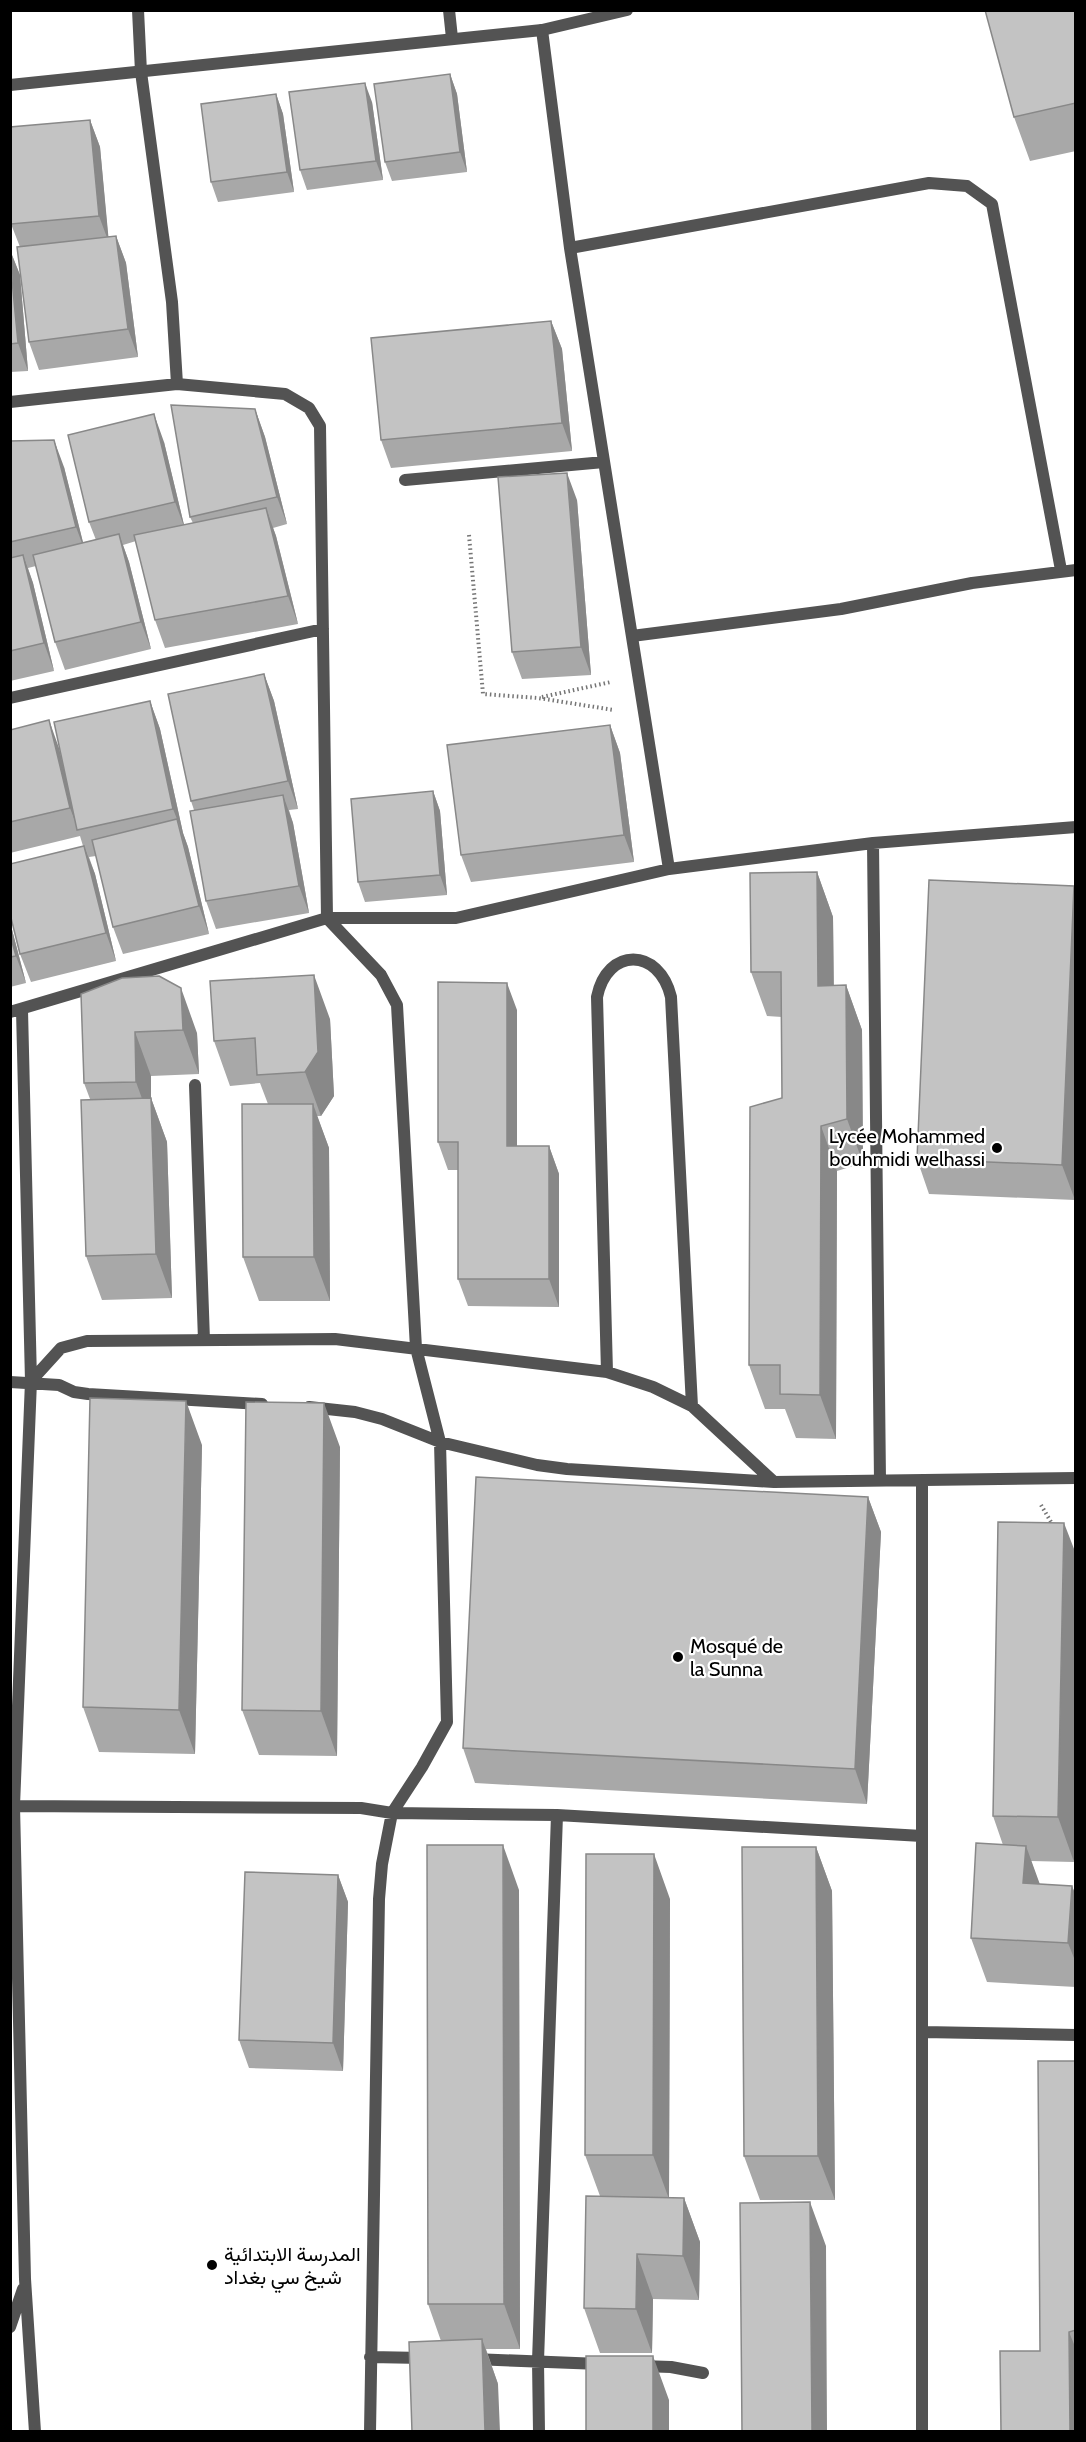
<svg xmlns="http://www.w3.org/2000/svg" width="1086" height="2442" viewBox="0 0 1086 2442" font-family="Cabin,Vazirmatn,sans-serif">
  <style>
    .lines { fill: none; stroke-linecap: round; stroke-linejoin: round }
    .path { stroke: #757575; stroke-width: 4; stroke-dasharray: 1.5 3; stroke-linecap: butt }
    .minor { stroke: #535353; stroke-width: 12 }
    .tertiary { stroke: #535353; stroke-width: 12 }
    .wall { fill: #a8a8a8 }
    .shaded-wall { fill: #888 }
    .building { fill: #c3c3c3; stroke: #888; stroke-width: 1.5 }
    .poi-dot { fill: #000; stroke: #fff; stroke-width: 2 }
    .labels { text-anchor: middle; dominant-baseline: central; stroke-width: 4.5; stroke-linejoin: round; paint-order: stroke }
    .poi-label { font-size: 20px; fill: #000; stroke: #fff; text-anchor: start }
  </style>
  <rect width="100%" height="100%" fill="#fff"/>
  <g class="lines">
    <path class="path" d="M469 535 483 694 538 698 614 710
      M542 697 611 682
      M1041 1505 1054 1527"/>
    <path class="minor" d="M138 10 141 72 172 302 177 384
      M449 10 452 38
      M542 30 570 248 669 869
      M570 248 929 183 967 186 992 204 1061 570
      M10 402 177 384 285 394 309 408 320 426 327 918 381 975 397 1005 416 1348 440 1442 447 1722 422 1767 392 1813 382 1864 379 1899 370 2432
      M405 480 604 462
      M632 636 841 609 972 583 1076 570
      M10 698 323 629
      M873 843 880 1481
      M22 1010 31 1381 14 1806 25 2279 35 2432
      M10 1012 327 918H456L669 869 873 843 1076 827
      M195 1085 204 1340
      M607 1372 597 997C607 947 659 947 671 997L692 1406
      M31 1381 61 1348 87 1341 335 1339 607 1372 653 1387 692 1406 774 1482
      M10 1382 59 1385 74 1392 88 1394 262 1404
      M309 1407 355 1412 382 1419 440 1442 537 1465 567 1469 774 1482 1076 1478
      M14 1806 361 1808 392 1813 557 1815 922 1836
      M923 2032 1076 2035
      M10 2327 23 2289
      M370 2357 423 2358
      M473 2359 600 2364
      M641 2366 671 2367 703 2373
      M539 2432 538 2361 557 1815
      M922 2432V1480"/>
    <path class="tertiary" d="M10 85 542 30 627 10"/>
  </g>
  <path class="wall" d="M1076 10V151L1030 161 1014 117Z
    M450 74 457 94 467 172 392 181 385 162Z
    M276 94 283 114 294 192 218 202 211 182Z
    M372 102 383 180 307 190 300 170Z
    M90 120 100 147 108 236H116L126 263 138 357 39 370 29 342 20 247 11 224Z
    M10 250 20 275 28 371 10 372Z
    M551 321 562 349 572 451 391 468 381 440Z
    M255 409 265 437 287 524 273 528 276 536 298 624 165 648 155 620 136 541 123 545 129 562 151 649 65 670 55 642 36 566 28 568 33 583 54 671 10 681V441L64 467 83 543 96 540 89 522 164 442 184 525 193 523 190 517Z
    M577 500 591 675 522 679 512 652Z
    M264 674 274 701 298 809 289 810 293 823 309 913 216 929 206 901 194 810 191 801Z
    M150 701 160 729 183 833 188 847 209 934 123 954 113 927 96 856 89 857 95 874 116 961 31 982 20 954 83 846 80 836 10 853V730L59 748 67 782Z
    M610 725 620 753 634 862 471 882 461 855Z
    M433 791 440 811 447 895 365 902 358 882Z
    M817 872 833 917 834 986 846 985 862 1030 863 1163 837 1171 836 1439 796 1438 785 1409H765L749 1365 782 1098V1017L767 1016 751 972Z
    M1074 886 1076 890 1075 1200 929 1194 917 1159Z
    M10 922 26 983 10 987Z
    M81 994 197 1033 199 1074 151 1076V1098L167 1142 172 1298 102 1300 86 1256 90 1099 84 1083Z
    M517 1010V1146H549L559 1174V1307L468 1306 458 1279V1170H448L438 1142Z
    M330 1019 334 1096 321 1116H317L329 1148 330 1301H259L243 1257 268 1104 260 1083 230 1086 214 1041Z
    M202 1445 195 1754 99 1752 83 1707Z
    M340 1447 337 1756 259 1755 242 1710Z
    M868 1497 881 1532 867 1804 475 1783 463 1748Z
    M998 1522 1074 1862 1031 1861 1039 1884 1072 1886 1076 1896V1987L987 1982 971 1938 1003 1845 993 1816Z
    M816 1847 832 1891 835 2200H760L744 2156Z
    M338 1875 348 1902 343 2071 249 2068 239 2040Z
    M519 1890 520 2349H486L498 2384 441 2341 428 2304Z
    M670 1899 669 2198H684L700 2242 699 2300 653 2299 652 2353H600L584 2308 600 2196 585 2155Z
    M1076 2061V2432L1040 2351Z"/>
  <path class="shaded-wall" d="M450 74 457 94 467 172 460 152Z
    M365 83 372 102 383 180 376 161Z
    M276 94 283 114 294 192 287 172Z
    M90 120 100 147 109 243 99 216Z
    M116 236 126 263 138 357 128 329Z
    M10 250 20 275 28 371 18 343Z
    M551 321 562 349 572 451 562 423Z
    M255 409 265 437 287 524 277 497Z
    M154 414 164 442 185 529 175 502Z
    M54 440 64 467 86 554 76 527Z
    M567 473 577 500 591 675 581 647Z
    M266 508 276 536 298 624 288 596Z
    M119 534 129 562 151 649 141 622Z
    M23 555 33 583 54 671 44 643Z
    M264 674 274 701 298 809 288 781Z
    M150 701 160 729 183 833 188 847 209 934 199 906 179 824 173 809Z
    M49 720 59 748 78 829 70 808Z
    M610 725 620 753 634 862 624 835Z
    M433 791 440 811 447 895 440 875Z
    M283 795 293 823 309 913 299 886Z
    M84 846 95 874 116 961 106 933Z
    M817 872 833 917 834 1030 818 986Z
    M1074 886 1076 890 1075 1200 1062 1165Z
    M10 922 26 983 16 956 10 935Z
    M314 975 330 1019 334 1096 321 1116 305 1072Z
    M507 983 517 1010V1173L507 1146Z
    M846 985 862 1030 863 1163 847 1119Z
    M181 988 197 1033 199 1074 183 1030Z
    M135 1032 151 1076V1098L167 1142 172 1298 156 1254 152 1126 136 1082Z
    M313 1104 329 1148 330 1301 314 1257Z
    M821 1126 837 1171 836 1439 820 1395Z
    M549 1146 559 1174V1307L549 1279Z
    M186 1401 202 1445 195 1754 179 1710Z
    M324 1403 340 1447 337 1756 321 1711Z
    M868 1497 881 1532 867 1804 855 1769Z
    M1064 1523 1076 1554V1810L1074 1862 1058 1817Z
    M503 1845 519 1890 520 2349 504 2304Z
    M1026 1846 1042 1890 1023 1883Z
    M816 1847 832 1891 835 2200 818 2156Z
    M654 1854 670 1899 669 2199 653 2155Z
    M338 1875 348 1902 343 2071 333 2043Z
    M1072 1886 1076 1896V1963L1068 1943Z
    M684 2198 700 2242 699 2300 683 2256Z
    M810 2202 826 2246 827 2432H812Z
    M637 2254 653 2299 652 2353 636 2309Z
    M1069 2332 1076 2349V2432H1070Z
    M482 2339 498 2384 500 2432H485Z
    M653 2356 669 2400V2432H653Z"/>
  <path class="building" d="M985 10H1076V103L1014 117Z
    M450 74 460 152 385 162 374 84Z
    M365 83 376 161 300 170 289 92Z
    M276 94 287 172 211 182 201 104Z
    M90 120 99 216 11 224 10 127Z
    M116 236 128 329 29 342 17 247Z
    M10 259 18 343 10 344Z
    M551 321 562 423 381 440 371 338Z
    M171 405 255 409 277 497 190 517Z
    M154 414 175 502 89 522 68 435Z
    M54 440 76 527 10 542V441Z
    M567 473 581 647 512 652 498 477Z
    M266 508 288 596 155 620 134 535Z
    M119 534 141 622 55 642 33 555Z
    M23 555 44 643 10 651V558Z
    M264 674 288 781 191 801 168 694Z
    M150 701 173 809 77 830 54 722Z
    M49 720 70 808 10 822V730Z
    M610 725 624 835 461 855 447 745Z
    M433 791 440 875 358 882 351 799Z
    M283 795 299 886 206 901 190 811Z
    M177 819 199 906 113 927 92 840Z
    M84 846 106 933 20 954 10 914V864Z
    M817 872 818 986 846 985 847 1119 821 1126 820 1395 780 1394V1365H749L750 1107 782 1098 781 972H751L750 873Z
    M929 880 1074 886 1062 1165 917 1159Z
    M10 935 16 956 10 957Z
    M314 975 318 1052 305 1072 257 1075 255 1038 214 1041 210 981Z
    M159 976 181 988 183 1030 135 1032 136 1082 84 1083 81 994 122 978Z
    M438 982 507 983V1146H549V1279H458V1142H438Z
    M151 1098 156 1254 86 1256 81 1100Z
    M242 1104H313L314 1257H243Z
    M90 1398 186 1401 179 1710 83 1707Z
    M246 1402 324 1403 321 1711 242 1710Z
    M476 1477 868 1497 855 1769 463 1748Z
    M998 1522 1064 1523 1058 1817 993 1816Z
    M976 1843 1026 1846 1023 1883 1072 1886 1068 1943 971 1938Z
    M427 1845H503L504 2304H428Z
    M742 1847H816L818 2156H744Z
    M586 1854H654L653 2155H585Z
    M245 1872 338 1875 333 2043 239 2040Z
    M1038 2061H1076V2330L1069 2332 1070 2432H1001L1000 2351H1040Z
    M586 2196 684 2198 683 2256 637 2254 636 2309 584 2308Z
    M810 2202 812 2432H742L740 2203Z
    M482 2339 485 2432H412L409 2342Z
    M586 2356H653V2432H586Z"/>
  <g class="poi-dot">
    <circle cx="997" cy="1148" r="6"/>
    <circle cx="678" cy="1657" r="6"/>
    <circle cx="212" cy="2265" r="6"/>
  </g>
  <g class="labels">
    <g class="poi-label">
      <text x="985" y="1136" text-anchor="end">Lycée Mohammed<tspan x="985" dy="23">bouhmidi welhassi</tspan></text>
      <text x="690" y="1646">Mosqué de<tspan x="690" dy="23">la Sunna</tspan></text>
      <text x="224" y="2254">المدرسة الابتدائية<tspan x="224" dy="23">شيخ سي بغداد</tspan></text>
    </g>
  </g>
  <rect width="1086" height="2442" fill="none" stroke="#000000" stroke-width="24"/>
</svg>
